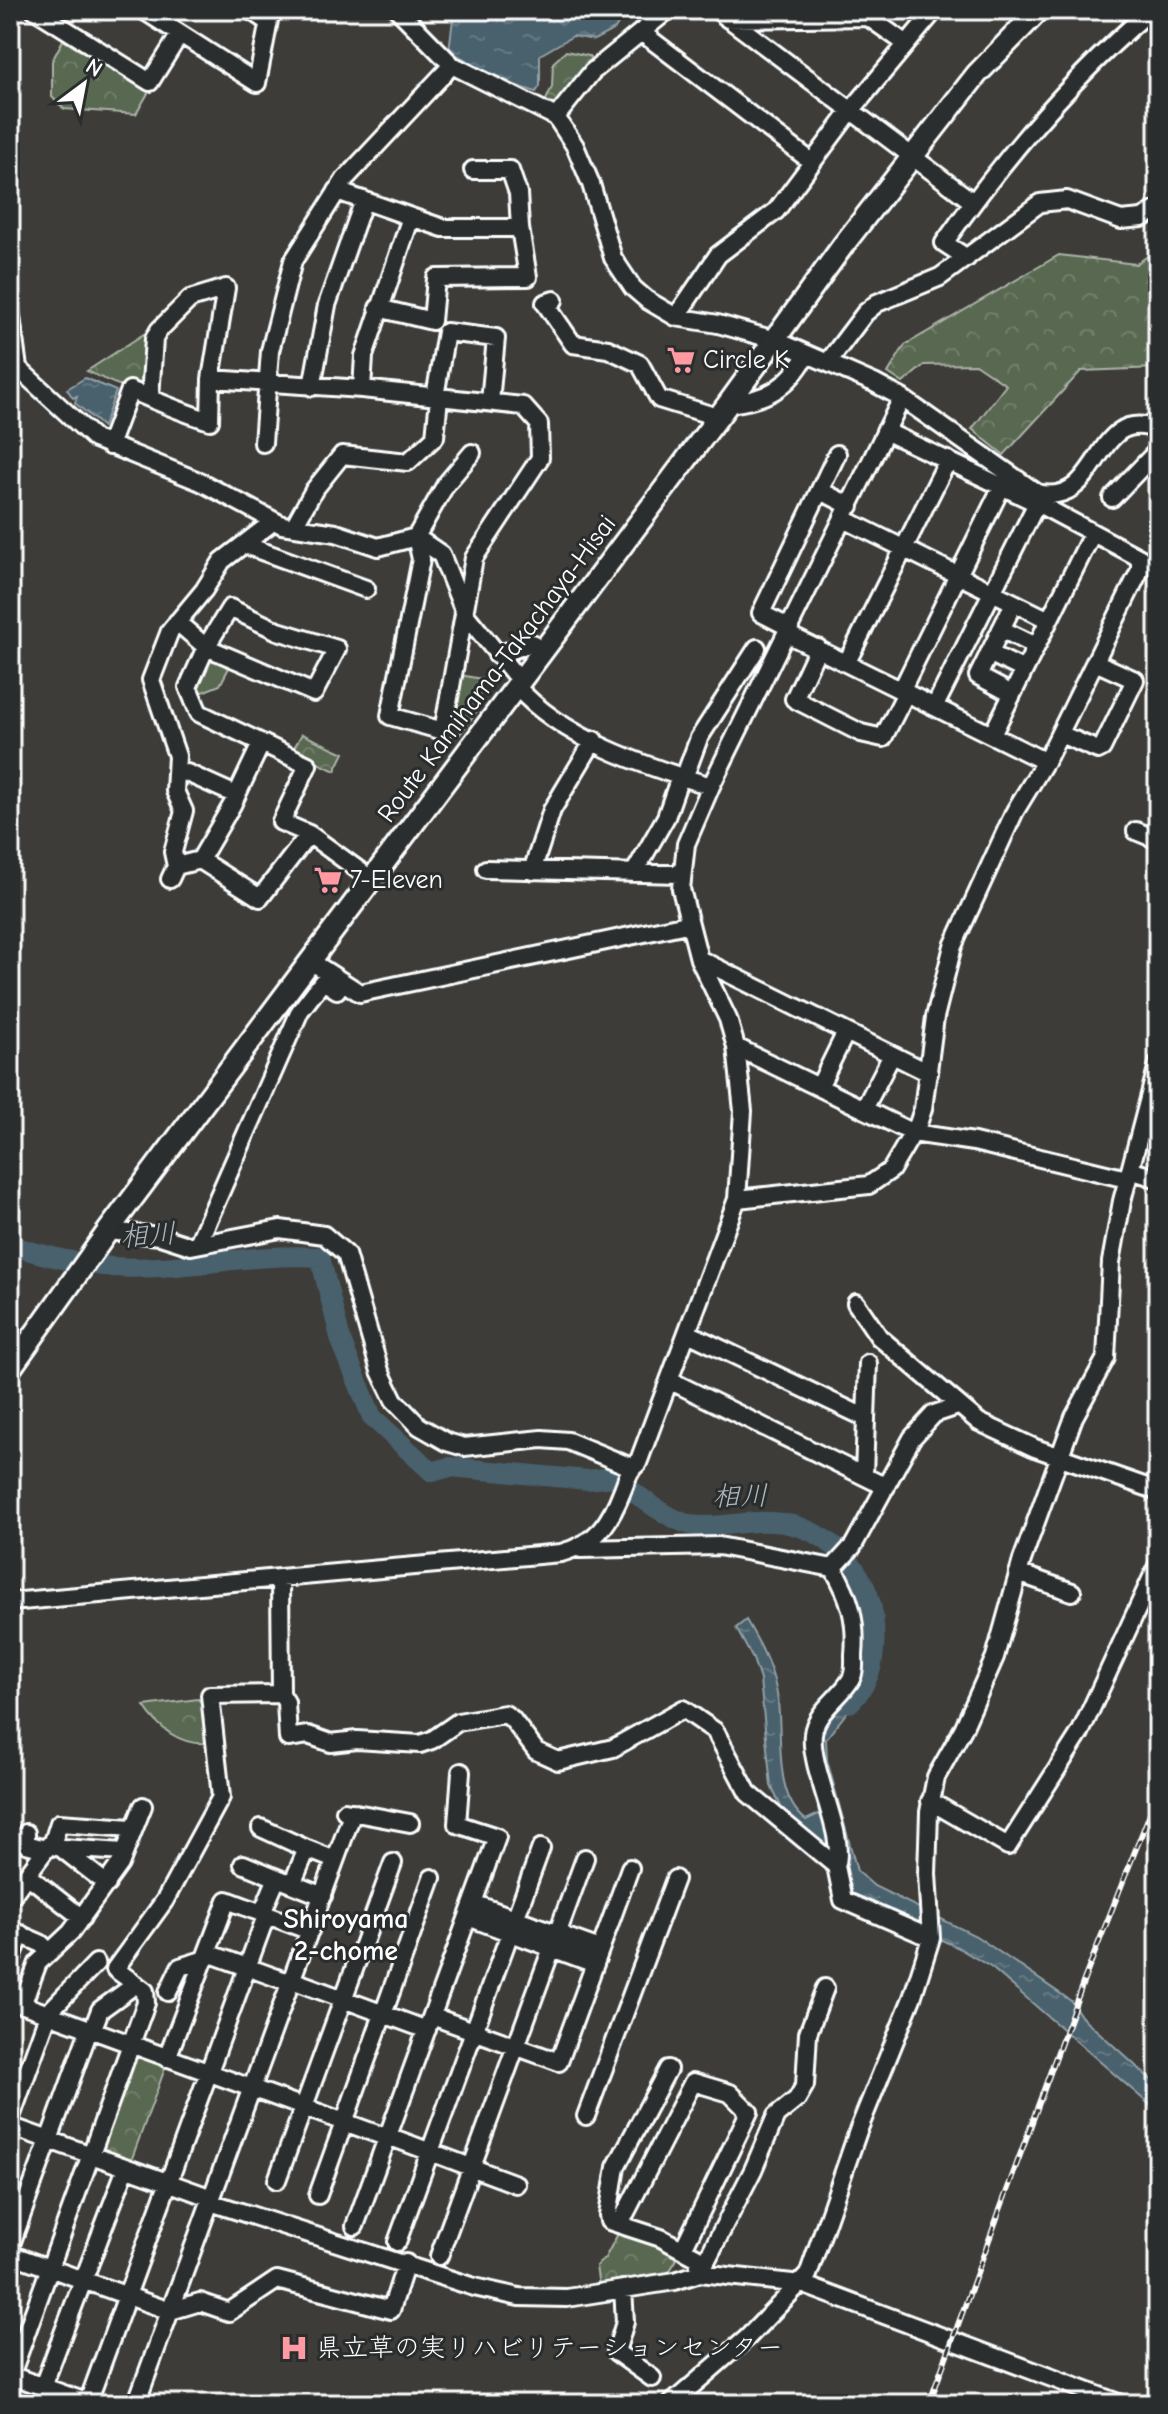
<svg xmlns="http://www.w3.org/2000/svg" width="1168" height="2414" viewBox="0 0 1168 2414" font-family="'Comic Neue','Klee One',sans-serif">
  <style>
    .forest { fill: url(#forest-crowns); stroke: #acb4a8; stroke-width: 2 }
    .water { fill: url(#water-ripples); stroke: #92a0a7; stroke-width: 2 }
    .lines { fill: none; stroke-linecap: round; stroke-linejoin: round }
    .river { stroke: #49616d; stroke-width: 20 }
    .minor-casing { stroke: #fff; stroke-width: 22 }
    .major-casing { stroke: #fff; stroke-width: 26 }
    .minor { stroke: #2a2d2e; stroke-width: 16 }
    .major { stroke: #2a2d2e; stroke-width: 20 }
    .rail-casing { stroke: #fff; stroke-width: 6 }
    .rail { stroke: #2a2d2e; stroke-width: 3; stroke-dasharray: 9; stroke-linecap: butt }
    .labels { text-anchor: middle; dominant-baseline: central; stroke-width: 6; stroke-linejoin: round; paint-order: stroke }
    .poi-label { font-size: 26px; fill: #fff; stroke: #2a2d2e; text-anchor: start }
    .street-label { font-size: 26px; fill: #fff; stroke: #2a2d2e }
    .water-label { font-size: 28px; font-style: italic; fill: #adb8bd; stroke: #2a2d2e }
    .neighbourhood-label { font-size: 28px; font-weight: bold; fill: #fff; stroke: #2a2d2e }
  </style>
  <defs>
    <pattern id="forest-crowns" width="20" height="18" patternUnits="userSpaceOnUse" patternTransform="scale(2)"><rect width="20" height="18" fill="#596851"/><path d="M2 6a3 3 0 1 1 6 0M12 15a3 3 0 1 1 6 0" fill="none" stroke="#727f6b"/></pattern>
    <pattern id="water-ripples" width="26" height="14" patternUnits="userSpaceOnUse" patternTransform="scale(2)"><rect width="26" height="14" fill="#49616d"/><path d="M2 4q2-2 4 0t4 0M15 11q2-2 4 0t4 0" fill="none" stroke="#647983"/></pattern>
  </defs>
  <rect width="100%" height="100%" fill="#3d3c38"/>
  <filter id="ink" filterUnits="userSpaceOnUse"><feTurbulence type="fractalNoise" baseFrequency=".0125" numOctaves="2"/><feDisplacementMap in="SourceGraphic" scale="16" xChannelSelector="R" yChannelSelector="G"/><feConvolveMatrix kernelMatrix="1 2 1 2 8 2 1 2 1" color-interpolation-filters="sRGB"/></filter>
  <g filter="url(#ink)">
    <path class="forest" d="M63 40 79 50 82 46 151 88 136 114 64 109 52 97V61Z
      M566 51 589 56 596 62 553 107 545 102 552 87 553 63Z
      M1158 249V368L1081 371 1004 455 972 429 1006 385 975 364 924 365 903 383 888 373 905 345 1059 255 1136 264Z
      M156 326 147 383C128 395 106 379 87 371Z
      M213 656 231 664 220 685 197 694 195 681 207 658Z
      M460 675 482 679 478 709 460 734 449 731Z
      M302 734 344 753 335 771 292 751Z
      M198 1699 206 1707 209 1743C181 1746 159 1729 144 1706Z
      M132 2052 167 2063 131 2161 102 2148Z
      M621 2228 677 2249 676 2261 667 2275 599 2286 596 2266 605 2258Z"/>
    <path class="water" d="M462 10H622L624 15 615 29 594 40 573 36 540 55V86L536 92 504 82 449 50 453 19Z
      M85 378 116 391 103 427 75 403 77 396 73 398 67 389Z
      M746 1620C759 1642 771 1664 776 1689 785 1727 770 1793 806 1820L819 1814 818 1806 828 1793 818 1739 820 1727 861 1680 879 1640 862 1693 826 1739 827 1760 857 1871 874 1886 976 1936 1071 2001 1081 2016 1158 2086V2112L992 1968 957 1947 849 1897 785 1815 771 1786 760 1680 753 1659 736 1628Z"/>
    <g class="lines">
      <path class="river" d="M10 1245C42 1255 79 1264 112 1267 182 1272 250 1252 320 1257L341 1341 372 1417 432 1472 450 1467 587 1480 614 1477C633 1492 668 1520 692 1525 717 1529 746 1520 772 1522 827 1524 872 1572 874 1625 876 1656 873 1680 850 1703"/>
      <defs>
        <path id="minor" d="M35 10 150 82 180 34
          M143 10 257 83 271 10
          M250 10 268 22
          M398 10 452 65 556 117 575 146 591 184 613 258 633 288 647 300 676 317 718 324 775 340 874 383 902 398 1037 493C1103 509 1092 403 1158 430
          M717 10 973 202
          M728 19 868 17 905 43
          M641 32 812 162
          M556 117 592 72 668 10
          M337 191 411 217 364 356 362 389
          M411 217 443 228H520L518 193 510 170H473
          M967 258 944 243C1004 158 1072 77 1151 10
          M554 300 545 303 573 344 608 349 640 364 659 399 717 417
          M378 308 432 321 436 278 528 277 520 228
          M10 309 18 368 95 439 201 482 282 525 336 533 378 547 416 537 446 484 472 453
          M676 317 718 255 776 211 850 112 935 10
          M828 362 865 313 877 303 940 277 1040 203 1067 200 1121 220 1142 218 1158 209
          M211 379 362 389 523 406 539 424 540 458 474 558 443 731 390 716 421 559 416 537
          M312 387 327 305 364 200
          M435 397 446 332 496 338 490 402
          M728 404C767 400 788 388 807 354
          M263 443 270 351 293 261 345 179 452 65
          M109 446 130 390C156 401 183 413 210 421L211 379 226 288 190 299 159 330 154 339 150 398
          M821 491 850 506
          M1112 498 1158 450
          M844 519 1049 620
          M294 526 314 490 342 455 408 462 435 437 439 398
          M416 537 441 554 465 614 520 681
          M245 545 366 589
          M177 622 206 647 230 608 278 631 337 649 314 693 206 647 188 687 199 713 308 765 281 822 309 834 372 880
          M790 628 761 613 837 454
          M1001 629 1036 646
          M787 634 1044 761
          M818 648 794 699 861 733 883 738 907 691
          M989 653 1024 670
          M497 655 532 643
          M847 662 948 460
          M516 686C563 739 644 766 711 786
          M902 689 1002 486
          M1012 694 978 676 1014 603
          M935 706 1037 503V495
          M1060 734 1098 750 1102 748 1135 680 1095 662
          M992 735 1092 534
          M187 773 236 795
          M684 778 699 738 757 648
          M1136 831 1158 840
          M200 860 260 898 309 834
          M176 866 200 860 232 805 261 744
          M486 869 680 874
          M532 871 552 810 594 740
          M634 873 666 817 680 777
          M170 879 176 866 173 852 184 811 175 791 177 756 151 680 170 631 204 590 222 561 274 521
          M699 959 929 1073
          M312 962 360 993 687 924
          M736 1047 913 1133 974 1142 1127 1179
          M819 1087 846 1032
          M864 1109 892 1055
          M1130 1170 1158 1179
          M737 1199 869 1185 891 1170 918 1124 923 1109 935 1017 953 946 1015 811 1049 755 1140 570V558L1037 503 885 431
          M108 1231 160 1236 191 1246 280 1229 324 1235 346 1254 380 1371 394 1400 419 1426 447 1442 464 1447 542 1439 568 1441 631 1467
          M199 1241 300 1011 323 981 337 990
          M856 1303 879 1337 979 1422 1035 1448 1158 1491
          M688 1333 864 1417
          M669 1380 886 1487
          M864 1475 868 1363
          M581 1549 719 1546 833 1568
          M833 1568C850 1597 857 1620 854 1655 854 1663 855 1672 851 1679 841 1697 815 1712 813 1734 809 1769 847 1837 836 1866
          M833 1568 853 1546 912 1438 934 1414 958 1406
          M1018 1573 1072 1592
          M10 1602 561 1553C597 1543 610 1523 623 1489 627 1479 629 1469 638 1463L737 1199 743 1111 736 1047 728 1019 699 959 681 889 686 844 711 786 902 398
          M281 1694 286 1702 288 1738 308 1735 331 1743 357 1740 420 1744 432 1740 458 1722 505 1714 512 1719 536 1751 558 1761 613 1748 683 1709 715 1731 748 1793 836 1866 843 1900 931 1938
          M930 1801 1008 1846 1080 1733 1158 1564
          M345 1811 410 1823
          M261 1828 307 1849
          M26 1833V1844L45 1849
          M52 1845 59 1823 132 1828
          M62 1848 124 1852
          M243 1864 277 1878
          M27 1875 82 1918
          M292 1884 307 1849 335 1860
          M10 1898 49 1845 61 1848 107 1884
          M473 1903 600 1949
          M262 1913 277 1878 323 1896
          M468 1917 595 1964
          M10 1930 40 1943 50 1952
          M208 1953 291 1983
          M10 1963 21 1934
          M292 1980 427 2030
          M168 1992 180 1967 206 1959
          M10 2000 388 2138
          M22 2005 38 1963 71 1932 120 1864 143 1806
          M47 2014 96 1963
          M432 2016 559 2062 630 1868
          M92 2031 100 2010 136 1984
          M167 2058 227 1900 310 1931
          M668 2069 616 2167 608 2215 609 2221 661 2238 698 2258 700 2273
          M586 2116 675 1879
          M10 2120 48 2015
          M10 2126 212 2198
          M388 2136 516 2184
          M277 2180 393 1863
          M318 2195 432 1878
          M210 2202 474 2287 519 2297 567 2298 675 2281 700 2273 802 2284 1121 2404
          M620 2224 693 2082 730 2093 749 2112 683 2249
          M355 2226 497 1837 457 1824 461 1772
          M397 2242 541 1848
          M10 2247 89 2030
          M10 2254 170 2311 200 2302 229 2312 277 2280 391 2310 406 2263
          M439 2256 585 1858
          M700 2273 753 2170 776 2116 797 2099 805 2085 808 2033 825 1988
          M623 2289 625 2322 616 2352 652 2378
          M10 2375 92 2404
          M11 2375 146 2003 145 1991 115 1969 165 1900 221 1797 210 1695 281 1694 280 1578
          M43 2386 126 2168
          M88 2402 266 1916
          M136 2404 353 1812
          M671 2404 747 2338 808 2275 858 2131 912 1998 931 1938 927 1874 929 1812 936 1777 963 1729 995 1657 1022 1560 1074 1417 1106 1358 1111 1262 1122 1201 1158 1064"/>
        <path id="major" d="M10 1369 108 1231 728 404 844 244 977 74 1039 10"/>
      </defs>
      <use href="#minor" class="minor-casing"/>
      <use href="#major" class="major-casing"/>
      <use href="#minor" class="minor"/>
      <use href="#major" class="major"/>
      <defs>
        <path id="rail" d="M929 2404 1084 1980 1158 1793"/>
      </defs>
      <use href="#rail" class="rail-casing"/>
      <use href="#rail" class="rail"/>
    </g>
  </g>
  <defs>
    <symbol id="supermarket-bare" viewBox="-9 -9 18 18"><path d="M-6-5.5h2.5l.6 2H6L4.5 2H-2.5L-4.4-4H-6ZM-1.5 3.2a1.3 1.3 0 1 0 .1 0ZM3 3.2a1.3 1.3 0 1 0 .1 0Z" fill="#ff9aa2" stroke="#2a2d2e" stroke-width="2.5" paint-order="stroke"/></symbol>
    <symbol id="hospital-bare" viewBox="-9 -9 18 18"><path d="M-5-5h3v3.5h4V-5h3V5h-3V1.5h-4V5h-3Z" fill="#ff9aa2" stroke="#2a2d2e" stroke-width="2.5" paint-order="stroke"/></symbol>
  </defs>
  <g fill-rule="evenodd">
    <use href="#supermarket-bare" x="661" y="340" width="40" height="40"/>
    <use href="#supermarket-bare" x="308" y="860" width="40" height="40"/>
    <use href="#hospital-bare" x="274" y="2328" width="40" height="40"/>
  </g>
  <g class="labels">
    <g class="poi-label">
      <text x="703" y="360">Circle K</text>
      <text x="350" y="880">7-Eleven</text>
      <text x="316" y="2348">県立草の実リハビリテーションセンター</text>
    </g>
    <g class="street-label">
      <text transform="translate(497 669) rotate(-53)">Route Kamihama-Takachaya-Hisai</text>
    </g>
    <g class="water-label">
      <text transform="translate(148 1235) rotate(-4)">相川</text>
      <text transform="translate(740 1496) rotate(-1)">相川</text>
    </g>
    <g class="neighbourhood-label">
      <text x="346" y="1919">Shiroyama<tspan x="346" dy="32">2-chome</tspan></text>
    </g>
  </g>
  <rect width="1168" height="2414" fill="none" stroke="#2a2d2e" stroke-width="40"/>
  <rect x="20" y="20" width="1128" height="2374" fill="none" stroke="#fff" stroke-width="3" filter="url(#ink)"/>
  <g transform="translate(84 84) rotate(32)" stroke="#2a2d2e" stroke-width="6" paint-order="stroke">
  <path d="M0-6L14 30L0 20L-14 30Z" fill="#ffffff"/>
  <text y="-12" font-size="22" font-weight="bold" text-anchor="middle" fill="#ffffff">N</text>
  </g>
</svg>
